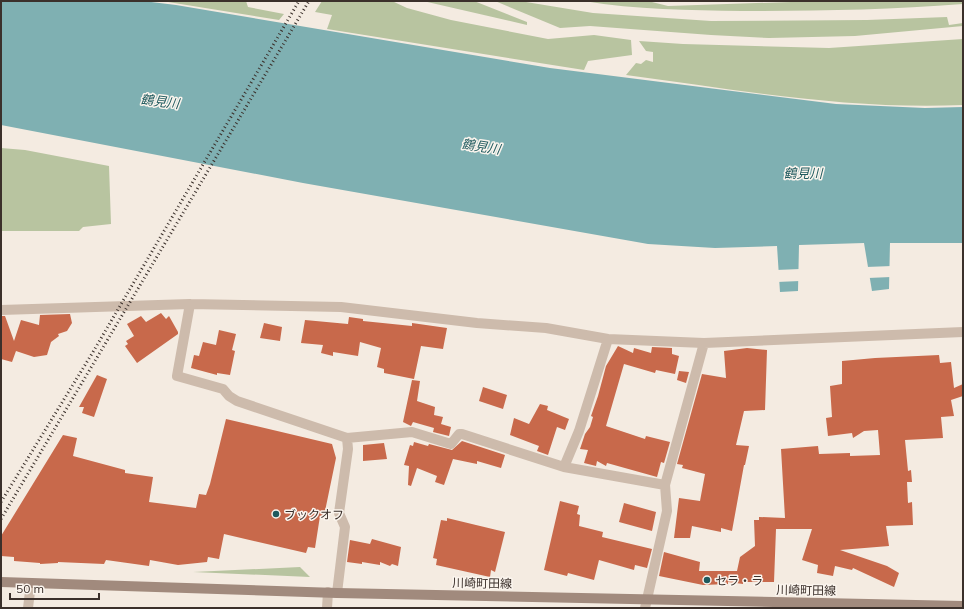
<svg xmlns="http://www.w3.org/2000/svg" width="964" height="609" viewBox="0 0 964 609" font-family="Mulish,'Noto Sans JP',sans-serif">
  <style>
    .green { fill: #b8c4a0 }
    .water { fill: #7fb0b2 }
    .pier { fill: #f4ebe1 }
    .building { fill: #c8694b }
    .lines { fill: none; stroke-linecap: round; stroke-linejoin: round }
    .street { stroke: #cdbbac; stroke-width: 10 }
    .secondary { stroke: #a18a7d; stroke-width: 10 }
    .rail { stroke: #3b302b; stroke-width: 3; stroke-dasharray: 1 3; stroke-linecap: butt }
    .poi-dot { fill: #1f5a5e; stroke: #fbf5ee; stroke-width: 1.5 }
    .labels { text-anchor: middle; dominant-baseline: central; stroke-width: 3; stroke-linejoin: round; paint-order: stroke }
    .poi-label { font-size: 12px; fill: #3b302b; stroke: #fbf5ee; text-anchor: start }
    .street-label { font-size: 12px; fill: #3b302b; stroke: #fbf5ee }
    .water-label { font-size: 13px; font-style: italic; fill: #1f5a5e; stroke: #fbf5ee }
  </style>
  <rect width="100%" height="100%" fill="#f4ebe1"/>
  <path class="green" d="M162 1H246L248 7 284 14 279 20Z
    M322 1H392L407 8 451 20 548 39 594 35 631 40 632 55 588 61 584 70 327 29 332 15 315 12Z
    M423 1H474L527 22V25Z
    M495 1H520L593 13 711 21 867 20 947 17 949 25 963 23V26L855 36 769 38 711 35 590 26 560 28Z
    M584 1H648L668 6 820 1H963V4C889 10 816 11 742 11 689 10 636 10 584 1Z
    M963 39V105C850 110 738 90 626 75L636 63 641 64 646 60 653 62V52L646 51 639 41 683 44 829 48Z
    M1 148 25 150 109 166 111 224 83 227 79 231H1Z
    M300 567 310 577 193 572Z"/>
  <path class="water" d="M1 1H143L176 5 550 68 836 104 925 108 963 107V243H890L889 289 872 291 864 243 799 245 798 291 780 292 777 246 715 248 648 244 303 183 1 125Z"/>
  <path class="pier" d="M892 266 891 277 868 278 866 267Z
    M800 269V281L777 282 776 270Z"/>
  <path class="building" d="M161 313 166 319 169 316 178 332V334L137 363 125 346 128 344 126 341 134 336 127 324 141 316 146 322Z
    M70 314 72 323 67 331 58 334 59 336 51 342 47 355 34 357 16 351 12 362 1 359V316H5L14 341 21 320 39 325 40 315Z
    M349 317 363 319V321L412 326V323L447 328 443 349 421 346 414 379 384 373V369L377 367 381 348 360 342 358 356 333 352V356L321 353 323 345 301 343 305 320 348 324Z
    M264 323 282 327 280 341 260 338Z
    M219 330 236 334 232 350 235 351 230 375 217 373V375L191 368 194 355 199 356 203 342 216 345Z
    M618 346 633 353 634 348 651 353 652 347 672 348V354L679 356 675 374 656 370 655 373 624 364 606 426 645 439 646 436 670 442 664 463 661 462 657 477 607 463 606 466 597 461 596 466 584 463 588 450 580 449 585 434 590 427 593 417 591 416 598 396 606 366Z
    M747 348 767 350 765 410 744 411 736 445 749 446 745 465H744L732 531 721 528V532L692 526 690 538H674L679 498 700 501 705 474 682 468 683 465 677 464 702 374 726 378 724 351Z
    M939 355 940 363 951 362 954 388 963 384V396L951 400 954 416 941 417 943 438 905 440 908 471 911 470 912 482H907L908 503 912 502 913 525 886 526 889 546 840 550 887 566 899 573 894 587 853 568 852 570 835 566 833 576 817 573 818 565 802 560 812 529H776L774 582H743V584L728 582V584L703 585 659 576 664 552 700 562 699 571H737L740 557 755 546 754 520H759V517L785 518 781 449 818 446 819 454 850 453V456L880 455 878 430 864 431 853 438 852 433 828 436 826 418 832 417 830 386 842 384V361L875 358Z
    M679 371 689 372 686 383 677 380Z
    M97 375 107 379 94 417 82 413 84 407H79Z
    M412 380 420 381 417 401 435 407 434 415 443 417 441 424 451 427 449 436 433 432 434 428 413 422 411 426 403 422Z
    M483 387 507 395 503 409 479 401Z
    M540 404 548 406 547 410 569 419 565 430 557 427 548 455 537 451 539 446 510 435 514 418 529 424Z
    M226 419 332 444 336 458 324 516H320L315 548 308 547 306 553 224 534 219 559 208 557 207 562 178 565 150 560 149 566 106 560 104 564 58 562V563L40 564V563L14 561V557L1 556V536L63 435 77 438 73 456 125 470V473L153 477 149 502 196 508 199 494 206 495 210 484Z
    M462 441 505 455 501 468 477 461V464L453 459 444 485 435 482 437 476 417 468 411 486 408 485 409 466 404 465 410 445 413 446 414 442 428 446 429 444 452 450Z
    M384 443 387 459 363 461V445Z
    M560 501 579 506 577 514 580 515 579 526 603 532 602 537 652 549 647 568 635 565 634 570 599 560 594 580 568 573 567 576 544 570Z
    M624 503 656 512 652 531 619 522Z
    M447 518 505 532 495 572 491 570 490 577 436 565 437 559 433 558 441 520 447 521Z
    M372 539 401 547 398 566 392 564 390 566 380 562V565L362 562V564L347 562 350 540 370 544Z"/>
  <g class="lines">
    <path class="street" d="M190 304 177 376 223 389 229 396 237 401 347 438 348 449 339 513 345 527 337 593
      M1 310 190 304 341 307 477 323 546 328 608 339 704 343 963 332
      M347 438 412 432 451 444 459 434H462L564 467 665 485
      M564 467 579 431 608 339
      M28 608 31 583
      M327 608 328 592
      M645 608 667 511 665 485 704 343"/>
    <path class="secondary" d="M1 582 337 593 963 606"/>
    <path class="rail" d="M1 502 93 352 299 1
      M1 519 309 1"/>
  </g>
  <g class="poi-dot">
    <circle cx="276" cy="514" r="4"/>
    <circle cx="707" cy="580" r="4"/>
  </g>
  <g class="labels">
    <g class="poi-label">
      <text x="284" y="514">ブックオフ</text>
      <text x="715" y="580">セラ・ラ</text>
    </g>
    <g class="street-label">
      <text transform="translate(482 583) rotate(1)">川崎町田線</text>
      <text transform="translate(806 590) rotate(1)">川崎町田線</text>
    </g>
    <g class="water-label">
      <text transform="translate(160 101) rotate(7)">鶴見川</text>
      <text transform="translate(481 146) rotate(9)">鶴見川</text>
      <text x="803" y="173">鶴見川</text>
    </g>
  </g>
  <rect width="964" height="609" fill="none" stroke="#3b302b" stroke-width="4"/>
  <path d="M10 593v6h89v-6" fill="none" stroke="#3b302b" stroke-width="2"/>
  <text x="16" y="593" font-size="12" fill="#3b302b" stroke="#fbf5ee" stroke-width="3" paint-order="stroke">50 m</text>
</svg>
